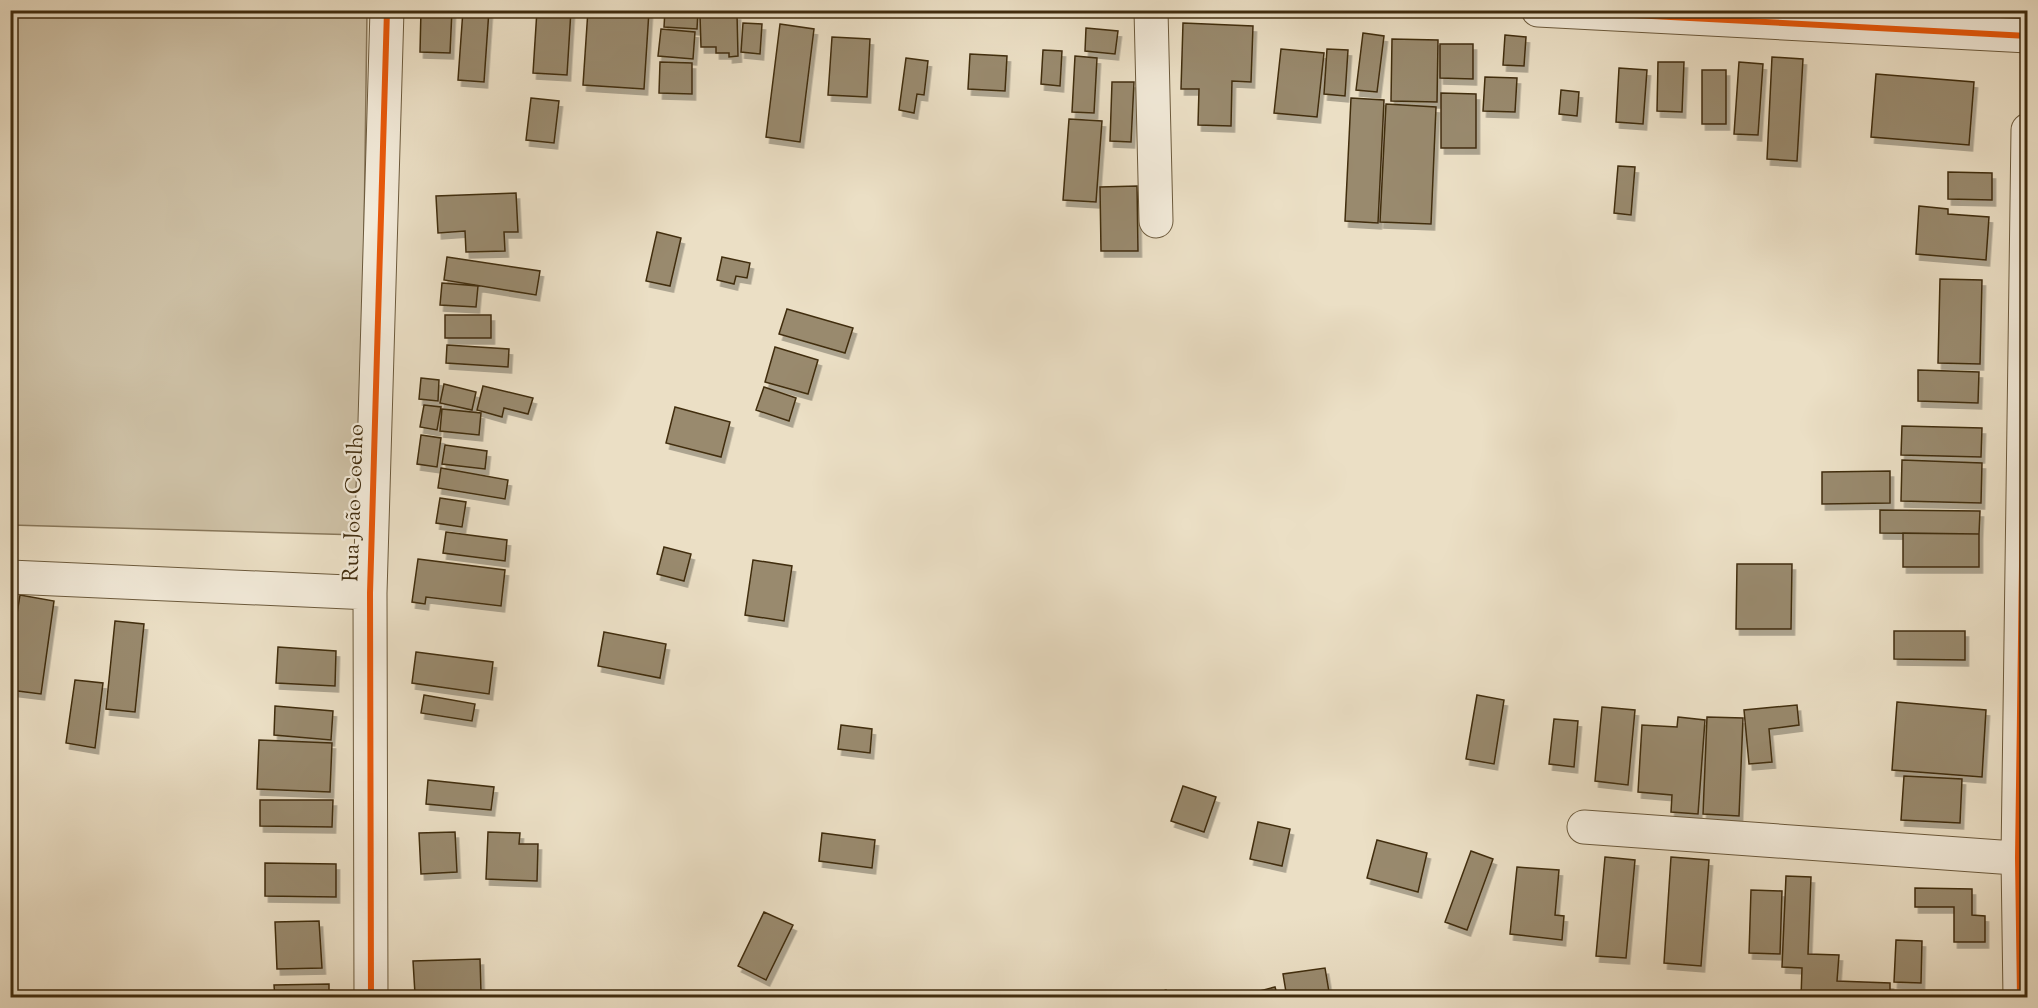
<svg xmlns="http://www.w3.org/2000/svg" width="2038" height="1008" viewBox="0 0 2038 1008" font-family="'Sorts Mill Goudy',serif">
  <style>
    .green { fill: #cec1a6; stroke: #88775a; stroke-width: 1.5 }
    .building { fill: #998a6e; stroke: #412d0f; stroke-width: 1.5; filter: url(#shadow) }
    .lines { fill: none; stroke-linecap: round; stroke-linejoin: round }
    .street-casing { stroke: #6c5a3c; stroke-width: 35 }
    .street { stroke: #f2ead9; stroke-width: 33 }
    .cycleway-casing { stroke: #f2ead9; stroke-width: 10 }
    .cycleway { stroke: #e8590c; stroke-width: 6 }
    .labels { text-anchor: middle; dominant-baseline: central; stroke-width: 4.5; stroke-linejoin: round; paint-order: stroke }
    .street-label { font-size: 22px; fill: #412d0f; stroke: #f2ead9 }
  </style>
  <defs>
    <filter id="shadow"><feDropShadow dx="3.5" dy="6" stdDeviation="0" flood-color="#0004"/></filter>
  </defs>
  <rect width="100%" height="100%" fill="#ebdfc5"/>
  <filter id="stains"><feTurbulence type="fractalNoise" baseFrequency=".00333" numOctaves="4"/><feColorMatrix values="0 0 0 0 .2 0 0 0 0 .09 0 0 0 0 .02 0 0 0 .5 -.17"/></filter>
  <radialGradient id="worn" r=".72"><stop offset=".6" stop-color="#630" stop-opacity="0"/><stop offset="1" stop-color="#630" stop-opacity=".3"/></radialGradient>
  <path class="green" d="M11 11H367L360 535 11 525Z"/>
  <path class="building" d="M421 10H452L450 53 420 52Z
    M463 10H489L484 82 458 80Z
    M537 10H571L567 75 533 73Z
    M588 10 649 11 644 89 583 85Z
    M665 10H698L697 29 664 27Z
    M737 14 738 56 729 57V53H716V47H701L700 15Z
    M743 23 762 24 760 54 741 52Z
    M1183 23 1253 26 1251 82 1232 81 1231 126 1198 125 1199 89H1181Z
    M780 24 814 29 800 142 766 137Z
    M1086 28 1118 31 1115 54 1085 51Z
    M661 29 695 32 693 59 658 56Z
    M1363 33 1384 36 1377 92 1356 90Z
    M1505 35 1526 37 1524 66 1503 65Z
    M832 37 870 39 867 97 828 95Z
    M1392 39 1438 40 1437 102 1391 101Z
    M1440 44H1473V79L1440 78Z
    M1281 49 1324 53 1317 117 1274 113Z
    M1327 49 1348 50 1345 96 1324 94Z
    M1043 50 1062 51 1060 86 1041 84Z
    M970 54 1007 56 1005 91 968 89Z
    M1075 56 1097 58 1094 113 1072 112Z
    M1772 57 1803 59 1797 161 1767 159Z
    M906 58 928 61 924 95 917 94 914 113 899 110Z
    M660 62 692 63V94L659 93Z
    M1658 62H1684L1682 112 1657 111Z
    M1739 62 1763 64 1758 135 1734 134Z
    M1619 68 1647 70 1643 124 1616 122Z
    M1702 70H1726V124H1702Z
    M1876 74 1974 82 1969 145 1871 137Z
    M1485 77 1517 78 1515 112 1483 111Z
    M1112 82H1134L1131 142 1110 141Z
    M1561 90 1579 92 1577 116 1559 114Z
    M1441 93 1476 94V148H1441Z
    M531 98 559 101 554 143 526 140Z
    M1351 98 1384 100 1378 223 1345 221Z
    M1386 104 1436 107 1431 224 1380 222Z
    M1069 119 1102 121 1096 202 1063 200Z
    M1618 166 1635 167 1631 215 1614 213Z
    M1948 172 1992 173V200L1948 199Z
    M1137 186 1138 251H1101L1100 187Z
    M516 193 518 232H504L505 251 466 252 465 231 438 233 436 196Z
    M1919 206 1948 209V214L1989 217 1986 260 1916 254Z
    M657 232 681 238 670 286 646 281Z
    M447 257 540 271 536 295 444 280Z
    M722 257 750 263 747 278 736 276 734 284 717 280Z
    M1940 279 1982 280 1980 364 1938 363Z
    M442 283 478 286 476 307 440 305Z
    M787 309 853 328 845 353 779 334Z
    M445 315H491V338H445Z
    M447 345 509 349 508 367 446 363Z
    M775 347 818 360 808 394 765 382Z
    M1918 370 1979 372 1978 403 1918 401Z
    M421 378 439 380 438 401 419 399Z
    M444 384 476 392 472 410 440 403Z
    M483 386 533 398 528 414 504 408 502 417 477 410Z
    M764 387 796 398 789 421 756 410Z
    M424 405 441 407 437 430 420 427Z
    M675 407 730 422 721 457 666 443Z
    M442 409 481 413 479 435 440 431Z
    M1902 426 1982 428 1981 457 1901 455Z
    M421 435 441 438 437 467 417 464Z
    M445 445 487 451 485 469 442 464Z
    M1902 460 1982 463 1981 503 1901 501Z
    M441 468 508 480 505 499 438 488Z
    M1890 471V503L1822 504V472Z
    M440 498 466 502 462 527 436 523Z
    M1880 510 1980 511 1979 534 1880 533Z
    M446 532 507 540 505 561 443 553Z
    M1903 533 1979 534V567H1903Z
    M664 547 691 554 684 581 657 574Z
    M418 559 505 570 501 606 426 597 425 604 412 602Z
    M753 560 792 566 784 621 745 615Z
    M1737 564H1792L1791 629H1736Z
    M20 595 54 601 41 694 10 690V657Z
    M115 621 144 624 135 712 106 709Z
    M1894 631H1965V660L1894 659Z
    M604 632 666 644 660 678 598 666Z
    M278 647 336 651 335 686 276 683Z
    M416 652 493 662 489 694 412 683Z
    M75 680 103 683 95 748 66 743Z
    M424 695 475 704 472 721 421 713Z
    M1477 695 1504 700 1494 764 1466 759Z
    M1897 702 1986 710 1982 777 1892 770Z
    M1797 705 1799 725 1769 729 1772 762 1749 764 1744 710Z
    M275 706 333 711 331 740 274 735Z
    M1602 707 1635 710 1628 785 1595 781Z
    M1678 717 1705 720 1698 814 1671 812 1672 795 1638 792 1642 725 1677 727Z
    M1707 717 1743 718 1739 816 1703 814Z
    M1554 719 1578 721 1574 767 1549 764Z
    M841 725 872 729 870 753 838 749Z
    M259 740 332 743 330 792 257 789Z
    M1904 776 1962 779 1960 823 1901 820Z
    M428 780 494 787 491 810 426 804Z
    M1183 786 1216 797 1204 832 1171 821Z
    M260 800H333L332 827 260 826Z
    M1258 822 1290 829 1282 866 1250 859Z
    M455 832 457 872 421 874 419 833Z
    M488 832 520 833 519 844H538L537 881 486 879Z
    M822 833 875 840 872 868 819 861Z
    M1377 840 1427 853 1418 892 1367 878Z
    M1471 851 1493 859 1467 930 1445 922Z
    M1605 857 1635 860 1626 958 1596 956Z
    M1671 857 1709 860 1701 966 1664 963Z
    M265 863 336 864V897L265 896Z
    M1517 867 1559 870 1555 915 1564 916 1562 940 1510 934Z
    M1786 876 1811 877 1808 954 1839 955 1837 981 1890 983V998H1801L1802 968 1782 967Z
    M1915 888 1972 889V915L1985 916V942H1954V907H1915Z
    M1751 890 1782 891 1780 954 1749 953Z
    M764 912 793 925 766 980 738 966Z
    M319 921 322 968 277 969 275 922Z
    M1896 940 1922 941 1921 983 1894 982Z
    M480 959 481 992 415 994 413 961Z
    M1325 968 1330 998H1287L1283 974Z
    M329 984V998H275L274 985Z
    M1275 987 1278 998H1237V997Z
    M1166 990 1169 998H1144Z
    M10 991H18L19 998H10Z
    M225 991H270V998H225Z
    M1902 992H1961V998H1902Z"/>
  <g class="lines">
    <defs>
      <path id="street" d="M1151 10 1156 221
        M1538 10 2028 36
        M10 577 370 593
        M1584 827 2028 859
        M371 998 370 593 387 10
        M2020 998 2018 858 2028 130"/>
    </defs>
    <use href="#street" class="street-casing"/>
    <use href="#street" class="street"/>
    <defs>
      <path id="cycleway" d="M1538 10 2028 36
        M371 998 370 593 387 10
        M2020 998 2018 858 2028 130"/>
    </defs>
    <use href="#cycleway" class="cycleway-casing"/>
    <use href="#cycleway" class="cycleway"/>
  </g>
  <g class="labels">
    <g class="street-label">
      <text transform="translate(355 503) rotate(-88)">Rua João Coelho</text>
    </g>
  </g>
  <rect width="2038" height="1008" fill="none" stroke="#ebdfc5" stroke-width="36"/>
  <rect x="12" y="12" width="2014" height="984" fill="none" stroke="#412d0f" stroke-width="3"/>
  <rect x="18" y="18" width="2002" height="972" fill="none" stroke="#412d0f" stroke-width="1.5"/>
  <rect width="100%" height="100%" filter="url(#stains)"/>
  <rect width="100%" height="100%" fill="url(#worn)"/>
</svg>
